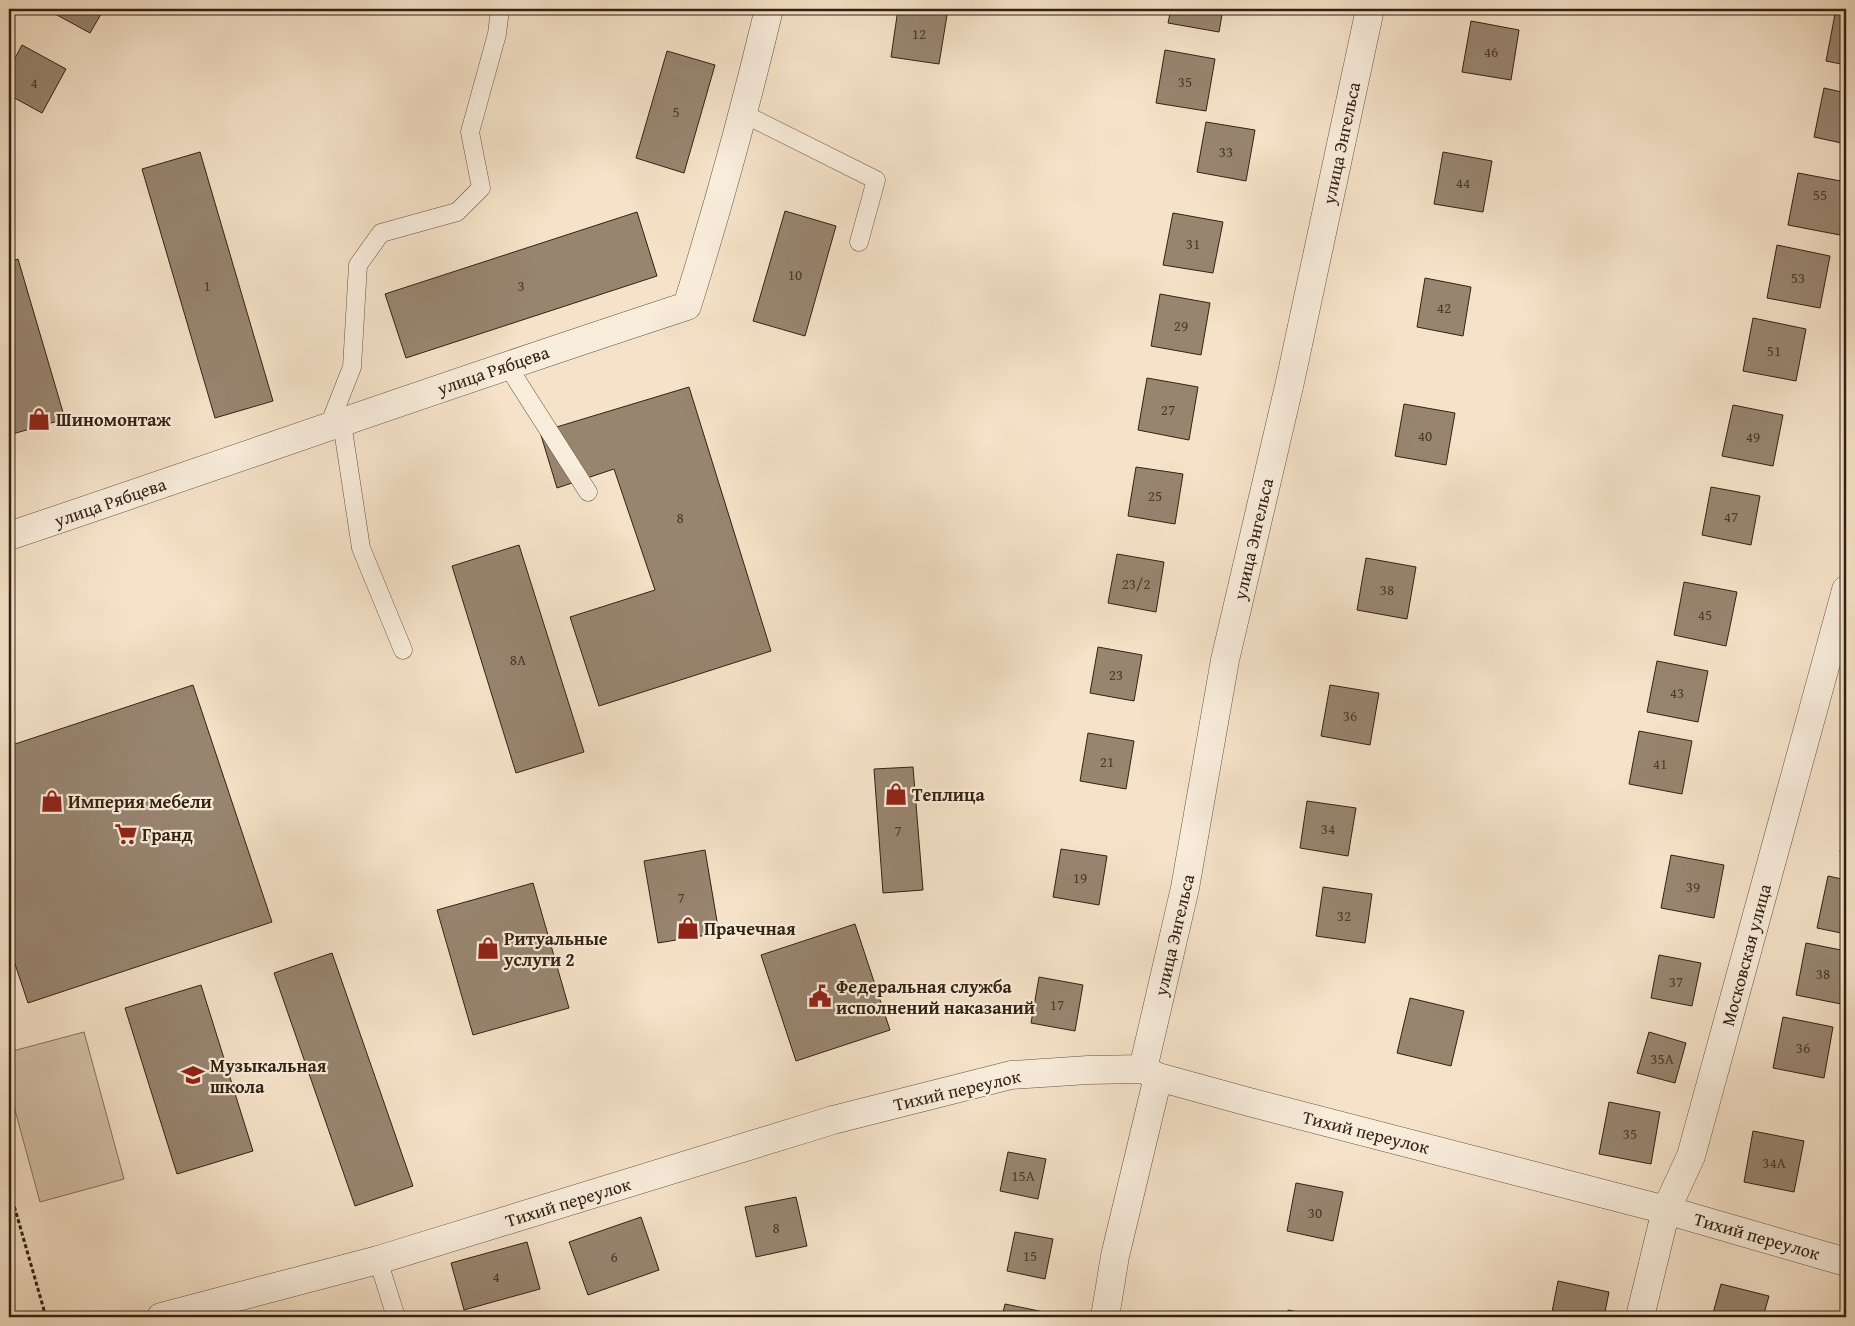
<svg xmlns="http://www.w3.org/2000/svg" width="1855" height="1326" viewBox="0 0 1855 1326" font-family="'Gentium Book Plus',serif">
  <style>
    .green { fill: #d4c1a9; stroke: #84715d }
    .building { fill: #988570; stroke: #332111 }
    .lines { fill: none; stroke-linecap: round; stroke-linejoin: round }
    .lane-casing { stroke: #64513f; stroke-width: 19 }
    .street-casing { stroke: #64513f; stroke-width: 29 }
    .path { stroke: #332111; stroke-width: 3; stroke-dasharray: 4 2.5; stroke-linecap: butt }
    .lane { stroke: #f8ecdb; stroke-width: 18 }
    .street { stroke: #f8ecdb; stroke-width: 28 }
    .labels { text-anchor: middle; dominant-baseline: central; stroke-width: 4.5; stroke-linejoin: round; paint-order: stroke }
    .number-label { font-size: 15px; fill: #4c3a29 }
    .street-label { font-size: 18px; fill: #332111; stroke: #f8ecdb }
    .poi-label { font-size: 18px; font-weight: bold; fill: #332111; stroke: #f8ecdb; text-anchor: start }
  </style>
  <rect width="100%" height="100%" fill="#f5e2c8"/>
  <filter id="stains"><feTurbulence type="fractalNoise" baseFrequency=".004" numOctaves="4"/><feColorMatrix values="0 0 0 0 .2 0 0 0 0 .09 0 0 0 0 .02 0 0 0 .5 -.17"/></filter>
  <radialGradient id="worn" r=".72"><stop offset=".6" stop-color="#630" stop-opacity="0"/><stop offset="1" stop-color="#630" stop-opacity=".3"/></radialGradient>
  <path class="green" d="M84 1032 124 1179 40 1202 9 1088V1052Z"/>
  <path class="building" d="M46 9H104L90 33Z
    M898 9H948L939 64 891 57Z
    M1171 9H1223L1219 32 1168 23Z
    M1836 9H1846V65L1826 61Z
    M1471 21 1519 30 1511 80 1462 72Z
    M22 45 66 69 42 113 9 95V69Z
    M1165 50 1215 59 1206 111 1156 103Z
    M667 51 715 65 684 173 636 158Z
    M1824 88 1846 93V144L1814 137Z
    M1206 122 1255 130 1246 181 1197 172Z
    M200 152 273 401 215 418 142 169Z
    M1443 152 1492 161 1483 212 1434 204Z
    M1798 173 1846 182V205L1840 235 1788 225Z
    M785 211 836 226 805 336 753 321Z
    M637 212 657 276 406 358 385 294Z
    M1173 213 1223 222 1213 273 1163 265Z
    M1777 245 1830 256 1820 308 1767 298Z
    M18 259 65 419 9 435V262Z
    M1425 278 1471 287 1463 336 1417 327Z
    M1160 294 1210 303 1201 355 1151 346Z
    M1753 318 1806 329 1796 381 1743 371Z
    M1147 378 1198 387 1189 440 1138 430Z
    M689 387 771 651 599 706 570 617 655 590 614 469 557 488 540 432Z
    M1404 404 1455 413 1446 465 1395 456Z
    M1733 405 1783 415 1773 466 1722 456Z
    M1136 467 1183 474 1175 524 1128 516Z
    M1711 487 1760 496 1751 545 1702 535Z
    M519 545 584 752 516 773 452 566Z
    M1117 554 1164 562 1156 612 1108 603Z
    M1366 558 1416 567 1407 619 1357 610Z
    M1684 582 1737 592 1726 646 1674 635Z
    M1098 647 1142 655 1134 701 1090 693Z
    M1657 661 1708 671 1698 722 1647 712Z
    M193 685 272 922 28 1003 9 946V746Z
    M1330 685 1379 693 1370 745 1321 736Z
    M1639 731 1692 741 1682 794 1629 784Z
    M1088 733 1134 741 1126 789 1080 781Z
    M913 767 923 890 883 893 874 769Z
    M1307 801 1356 808 1348 856 1300 848Z
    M1846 820V853L1840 852Z
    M1061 849 1107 856 1099 905 1053 897Z
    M705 850 719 933 658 943 644 861Z
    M1671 855 1724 865 1714 918 1661 908Z
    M1828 876 1846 880V934L1817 928Z
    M533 883 569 1008 473 1035 437 910Z
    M1323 887 1372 894 1365 943 1316 936Z
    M855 924 890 1030 796 1061 761 955Z
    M1806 943 1846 951V1005L1796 995Z
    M332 953 413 1186 355 1206 274 973Z
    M1659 955 1701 963 1692 1006 1651 998Z
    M1039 977 1083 985 1075 1031 1031 1023Z
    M201 985 253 1151 177 1174 125 1008Z
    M1410 998 1464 1011 1451 1066 1397 1053Z
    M1783 1017 1833 1027 1824 1078 1773 1068Z
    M1649 1032 1686 1043 1675 1083 1637 1073Z
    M1609 1102 1660 1112 1651 1164 1599 1154Z
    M1753 1131 1804 1141 1794 1192 1744 1182Z
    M1008 1152 1046 1159 1038 1199 1000 1191Z
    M1296 1183 1343 1192 1333 1241 1287 1231Z
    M796 1197 807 1246 756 1257 745 1207Z
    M641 1217 659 1270 588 1295 569 1242Z
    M1015 1232 1053 1239 1045 1279 1007 1271Z
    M527 1242 540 1289 464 1310 451 1263Z
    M1558 1281 1609 1292 1604 1317H1551Z
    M1721 1284 1769 1296 1763 1317H1712Z
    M1005 1304 1044 1312 1043 1317H1002Z
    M1288 1310 1323 1317H1287Z"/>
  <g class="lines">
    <defs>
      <path id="lane" d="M744 114 876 180 859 242
        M507 365 588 492
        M342 423 361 548 403 650
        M328 428 352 367 358 265 381 233 457 212 481 188 470 132 497 34 500 9
        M378 1260 396 1317"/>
      <path id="street" d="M9 536C235 460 460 380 687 306 718 208 745 109 769 9
        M1143 1069 1185 888 1225 660 1290 382 1370 9
        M161 1317 378 1260 833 1120 1011 1075 1088 1070 1143 1069 1158 1077 1249 1102 1666 1210 1846 1262
        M1105 1317 1115 1256 1158 1077
        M1640 1317 1666 1210 1691 1156 1846 590"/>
    </defs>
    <use href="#lane" class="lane-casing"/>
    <use href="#street" class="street-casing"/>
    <path class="path" d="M9 1188 46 1317"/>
    <use href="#lane" class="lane"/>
    <use href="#street" class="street"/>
  </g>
  <defs>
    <symbol id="shop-bare" viewBox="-9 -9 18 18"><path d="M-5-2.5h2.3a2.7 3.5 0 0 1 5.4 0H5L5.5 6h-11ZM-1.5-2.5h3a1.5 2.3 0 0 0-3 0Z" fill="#8f2418" stroke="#f8ecdb" stroke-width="2.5" paint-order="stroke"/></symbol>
    <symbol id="supermarket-bare" viewBox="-9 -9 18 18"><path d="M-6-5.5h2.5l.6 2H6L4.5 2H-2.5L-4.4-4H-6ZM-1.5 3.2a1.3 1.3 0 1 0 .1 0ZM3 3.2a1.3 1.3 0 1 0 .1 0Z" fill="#8f2418" stroke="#f8ecdb" stroke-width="2.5" paint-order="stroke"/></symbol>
    <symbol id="civic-bare" viewBox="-9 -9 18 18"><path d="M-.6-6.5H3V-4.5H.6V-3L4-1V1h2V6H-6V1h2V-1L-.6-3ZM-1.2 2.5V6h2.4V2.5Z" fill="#8f2418" stroke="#f8ecdb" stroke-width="2.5" paint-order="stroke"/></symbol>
    <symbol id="school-bare" viewBox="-9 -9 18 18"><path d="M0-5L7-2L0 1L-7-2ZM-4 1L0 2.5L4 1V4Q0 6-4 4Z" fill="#8f2418" stroke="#f8ecdb" stroke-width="2.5" paint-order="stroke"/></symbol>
  </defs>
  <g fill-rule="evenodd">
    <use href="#shop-bare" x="23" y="403" width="32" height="32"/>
    <use href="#shop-bare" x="880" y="778" width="32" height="32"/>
    <use href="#shop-bare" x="36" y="785" width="32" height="32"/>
    <use href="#supermarket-bare" x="110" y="818" width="32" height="32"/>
    <use href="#shop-bare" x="672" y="912" width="32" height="32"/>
    <use href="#shop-bare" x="472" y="932" width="32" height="32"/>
    <use href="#civic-bare" x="804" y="980" width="32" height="32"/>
    <use href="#school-bare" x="177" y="1059" width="32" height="32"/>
  </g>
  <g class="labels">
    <g class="number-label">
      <text x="919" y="33">12</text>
      <text x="1491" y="51">46</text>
      <text x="1185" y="81">35</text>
      <text x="34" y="82">4</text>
      <text x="676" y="111">5</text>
      <text x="1226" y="151">33</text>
      <text x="1463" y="182">44</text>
      <text x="1820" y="194">55</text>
      <text x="1193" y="243">31</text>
      <text x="795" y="274">10</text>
      <text x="1798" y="277">53</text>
      <text x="207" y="285">1</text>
      <text x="521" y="285">3</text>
      <text x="1444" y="307">42</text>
      <text x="1181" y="325">29</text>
      <text x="1774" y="350">51</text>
      <text x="1168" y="409">27</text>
      <text x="1425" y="435">40</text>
      <text x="1753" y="436">49</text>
      <text x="1155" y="495">25</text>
      <text x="1731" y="516">47</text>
      <text x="680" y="517">8</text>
      <text x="1136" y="583">23/2</text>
      <text x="1387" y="589">38</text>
      <text x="1705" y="614">45</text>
      <text x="518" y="659">8А</text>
      <text x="1116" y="674">23</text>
      <text x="1677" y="692">43</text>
      <text x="1350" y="715">36</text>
      <text x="1107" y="761">21</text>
      <text x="1660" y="763">41</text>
      <text x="1328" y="828">34</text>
      <text x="898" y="830">7</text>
      <text x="1080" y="877">19</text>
      <text x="1693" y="886">39</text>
      <text x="681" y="897">7</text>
      <text x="1344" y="915">32</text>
      <text x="1823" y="973">38</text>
      <text x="1676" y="981">37</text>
      <text x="1057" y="1004">17</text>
      <text x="1803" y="1047">36</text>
      <text x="1662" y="1058">35А</text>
      <text x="1630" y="1133">35</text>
      <text x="1774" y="1162">34А</text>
      <text x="1023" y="1175">15А</text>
      <text x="1315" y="1212">30</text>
      <text x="776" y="1227">8</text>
      <text x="1030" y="1255">15</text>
      <text x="614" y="1256">6</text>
      <text x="496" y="1276">4</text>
    </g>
    <g class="street-label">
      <text transform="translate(1341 143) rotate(-78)">улица Энгельса</text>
      <text transform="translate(493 370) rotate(-19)">улица Рябцева</text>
      <text transform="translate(110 502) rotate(-19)">улица Рябцева</text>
      <text transform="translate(1253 539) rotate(-77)">улица Энгельса</text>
      <text transform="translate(1174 935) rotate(-77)">улица Энгельса</text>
      <text transform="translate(1746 955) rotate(-75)">Московская улица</text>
      <text transform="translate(957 1090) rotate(-13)">Тихий переулок</text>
      <text transform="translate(1366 1132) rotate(14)">Тихий переулок</text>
      <text transform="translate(568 1202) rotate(-17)">Тихий переулок</text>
      <text transform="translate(1757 1236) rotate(16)">Тихий переулок</text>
    </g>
    <g class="poi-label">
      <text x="56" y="419">Шиномонтаж</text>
      <text x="912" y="794">Теплица</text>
      <text x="68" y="801">Империя мебели</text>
      <text x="142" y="834">Гранд</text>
      <text x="704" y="928">Прачечная</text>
      <text x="504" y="938">Ритуальные<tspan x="504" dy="21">услуги 2</tspan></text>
      <text x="836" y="986">Федеральная служба<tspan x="836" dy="21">исполнений наказаний</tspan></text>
      <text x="210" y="1065">Музыкальная<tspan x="210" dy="21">школа</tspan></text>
    </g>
  </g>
  <rect width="1855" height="1326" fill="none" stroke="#f5e2c8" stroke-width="30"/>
  <rect x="10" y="10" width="1835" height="1306" fill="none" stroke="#332111" stroke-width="2.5"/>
  <rect x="15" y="15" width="1825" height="1296" fill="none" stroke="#332111"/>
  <rect width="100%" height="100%" filter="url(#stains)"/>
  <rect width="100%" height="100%" fill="url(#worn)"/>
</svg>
